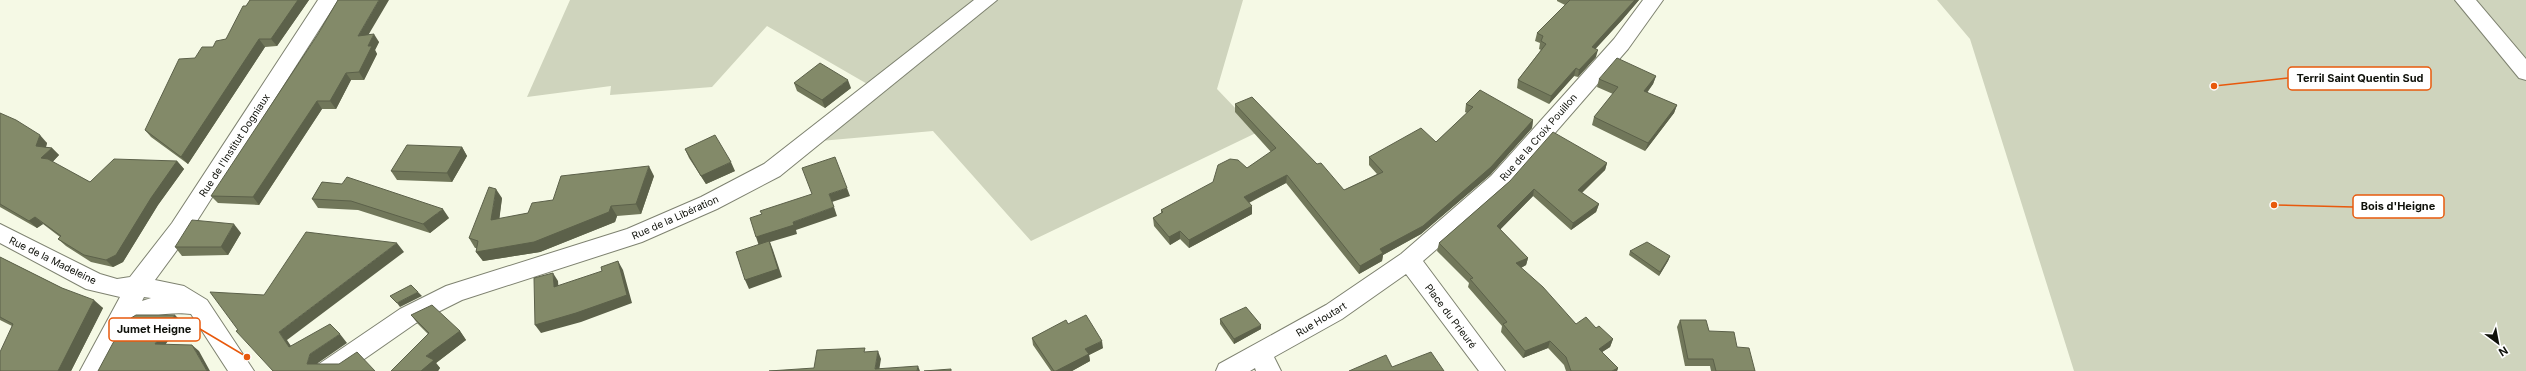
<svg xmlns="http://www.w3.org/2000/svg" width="2526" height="371" viewBox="0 0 2526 371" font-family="Inter,sans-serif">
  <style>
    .green { fill: #cfd4bd }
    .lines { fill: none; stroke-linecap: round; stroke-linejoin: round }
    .minor-casing { stroke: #7e8270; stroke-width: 2 }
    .minor { fill: #fff; fill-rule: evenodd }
    .wall { fill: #71775a }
    .shaded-wall { fill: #5c614a }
    .building { fill: #838a69; stroke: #5c614a }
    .labels { text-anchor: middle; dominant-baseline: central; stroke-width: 3; stroke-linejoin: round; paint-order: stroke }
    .street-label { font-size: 10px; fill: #0f110a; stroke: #fff }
    .leader { fill: none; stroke: #e8590c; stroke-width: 1.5 }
    .callout-dot { fill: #e8590c; stroke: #fff; stroke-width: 1.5 }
    .callout { fill: #fff; stroke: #e8590c; stroke-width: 1.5 }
    .callout-label { font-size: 11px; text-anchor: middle; font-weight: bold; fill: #0f110a }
  </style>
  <rect width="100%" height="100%" fill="#f5f9e5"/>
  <path class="green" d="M570 0H1243L1217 89 1258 132 1031 241 933 131 809 142 876 89 767 26 712 87 610 95 611 86 527 97Z
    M1937 0H2526V371H2074L1970 39Z"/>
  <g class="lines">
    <defs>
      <path id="minor" d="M318 0H338L188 235 155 280 184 286 207 300 254 371H228L191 314C173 312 144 314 129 328 121 337 111 360 105 371H80L120 297 86 289 0 243V224L100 274 117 279 130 277 172 223ZM144 297 151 298 142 301Z
        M974 0H997L780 176 717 209 642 242 462 300 416 323 347 371H316L319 364 400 309 446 286 627 229 701 197 764 164Z
        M1643 0H1663L1628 49 1507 188 1423 261 1505 371H1479L1406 274 1342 319 1274 357 1281 371H1256L1255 368 1250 371H1216L1219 364 1326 305 1401 254 1491 176 1614 39Z
        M2455 0H2476L2526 59V80L2519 78Z"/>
    </defs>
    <use href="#minor" class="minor-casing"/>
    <use href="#minor" class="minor"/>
  </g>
  <path class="wall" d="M250 0H309L277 46 265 47 188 164 151 137 145 130 195 58 226 39Z
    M1557 0H1639L1622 20 1595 49 1596 57 1578 77 1574 76 1549 104 1517 88 1518 80 1541 50 1539 49 1540 43 1535 41 1537 33 1565 5 1557 1Z
    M368 35 379 42 375 50 377 54 364 80H351L336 109H322L259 205 218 203 211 196Z
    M1656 76 1653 84 1647 93 1677 105 1674 113 1645 151 1592 125 1594 117 1613 94 1597 87 1599 79Z
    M794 83 851 88 825 108 797 91Z
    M1235 104 1317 164 1344 190 1377 174 1369 165V157L1436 142 1467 113 1465 112 1466 104 1533 120 1532 128 1490 175 1421 234 1383 255 1382 261 1359 274 1286 183 1249 203 1252 214 1189 248 1180 239 1170 245 1154 226 1153 218 1161 213V210L1247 168 1271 152 1235 112Z
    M0 113 47 143 46 147 52 148 59 155 52 162 90 182 177 161 184 169 158 205 123 262 113 267 91 262 66 246 58 239 60 237 43 224 37 228 0 207Z
    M462 147 467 156 452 182 397 180 391 171Z
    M685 149 735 171 706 184 689 158Z
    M1607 163 1605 170 1582 193 1599 204 1596 212 1571 230 1533 196 1500 229 1528 258 1526 265 1521 268 1576 324 1596 328 1613 339 1610 347 1602 352 1618 368 1617 371H1566L1564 365 1548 348 1523 358 1501 332 1502 326 1468 287 1469 283 1437 251 1439 243 1510 181Z
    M654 176 641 214 617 216 615 222 540 252 483 261 476 252 477 248H475L469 238 502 198 499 219 528 213 553 200Z
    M322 182 449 218 430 233 358 210 318 208 312 199Z
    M241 233 228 255 182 256 175 247Z
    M1630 251 1670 256 1668 261 1659 276 1629 255Z
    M0 257 62 288 103 308 71 371H0L12 326 0 320Z
    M411 315 460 331 466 340 436 363 440 368 438 371 428 334 418 324Z
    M1220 319 1261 329 1234 344 1220 324Z
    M1680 320 1709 331 1737 347 1755 371H1711L1710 366H1685L1677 327Z
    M1068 324 1103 348 1089 355 1090 361 1072 371H1051L1033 345 1032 338Z"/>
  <path class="shaded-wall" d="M298 0H309L277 46 271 39Z
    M379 0H389L363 44 358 36Z
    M1635 0H1639L1622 20 1590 55 1592 47Z
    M374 34 379 42 375 50 377 54 364 80 359 72 368 46Z
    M259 39 265 47 188 164 181 157Z
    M1598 50 1596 57 1578 77 1579 70Z
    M1576 68 1574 76 1549 104 1551 96Z
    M346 73 351 80 336 109 330 101Z
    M1656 76 1653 84 1641 100 1644 91Z
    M848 80 851 88 825 108 822 100Z
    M317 101 322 109 259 205 253 197Z
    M1677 105 1674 113 1645 151 1648 143Z
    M1533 120 1532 128 1490 175 1421 234 1383 255 1382 261 1359 274 1360 266Z
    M40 135 47 143 44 153 36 146Z
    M462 147 467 156 452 182 447 173Z
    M52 148 59 155 49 166 41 158Z
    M177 161 184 169 158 205 123 262 113 267 106 260Z
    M731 162 735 171 706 184 701 176Z
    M1607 163 1605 170 1576 198 1578 190Z
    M649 166 654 176 641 214 636 204Z
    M1287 175 1286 183 1244 205V197Z
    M847 188 850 196 832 202 829 194Z
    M496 189 502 198 498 230 491 220Z
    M1534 189 1533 196 1496 234 1497 226Z
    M1599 204 1596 212 1571 230 1573 223Z
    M611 206 617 216 615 222 540 252 483 261 476 252Z
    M1252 206V214L1189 248V240Z
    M834 207 837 216 796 230 797 234 770 242 773 250 782 277 749 289 745 280 759 246 756 237 793 222Z
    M443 209 449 218 430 233 423 224Z
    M35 217 43 224 37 228 29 221Z
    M234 224 241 233 228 255 221 247Z
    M1180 231V239L1170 245 1169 237Z
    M397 243 404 252 287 340 297 355 289 347 279 332Z
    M1670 256 1668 261 1659 276 1660 272Z
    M1528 258 1526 265 1515 271 1516 263Z
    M618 261 623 270 632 303 581 322 541 333 535 325Z
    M553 273 558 281 559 295 554 287Z
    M418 292 422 296 400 307 397 303Z
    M94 300 103 308 71 371H58Z
    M175 315 181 321 162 350 155 344Z
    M1261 325V329L1234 344V339Z
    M460 331 466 340 436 363 440 368 438 371H421L426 356Z
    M340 334 347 343 318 363 315 371 307 364 310 354Z
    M1613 339 1610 347 1596 356 1599 349Z
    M1102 341 1103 348 1089 355 1090 361 1072 371H1056L1085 349Z
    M1550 341 1548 348 1523 358 1525 351Z
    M192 345 199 351 210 371H207Z
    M878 351 881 359 879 371 875 369Z
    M918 366 920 371H917Z
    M1618 368 1617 371H1612Z"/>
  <path class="building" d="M250 0H298L271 39H259L181 157 145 130 179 59 195 58 202 47H213L216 41 226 39 243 6H246Z
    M338 0H379L358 36 374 34 368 46H372L359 72 346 73 330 101H317L253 197 211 196 318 34Z
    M1570 0H1635L1624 12 1592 47 1598 50 1579 70 1576 68 1551 96 1518 80 1546 44 1541 41 1543 36 1537 33Z
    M1617 58 1656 76 1644 91 1677 105 1648 143 1594 117 1618 87 1599 79Z
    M820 63 848 80 822 100 794 83Z
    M1480 90 1533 120 1491 167 1423 226 1380 249 1383 253 1360 266 1287 175 1244 197 1252 206 1189 240 1180 231 1169 237 1153 218 1163 212 1161 210 1213 182 1218 165 1230 159 1238 160 1247 168 1276 148 1235 104 1252 97 1317 164 1321 163 1344 190 1383 172 1369 157 1421 128 1436 142 1473 107 1466 104Z
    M0 113 16 120 40 135 36 146 52 148 41 158 48 159 90 182 114 159 177 161 151 198 116 255 106 260 84 255 58 239 61 236 35 217 29 221 0 204Z
    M1553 132 1607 163 1578 190 1599 204 1573 223 1534 189 1497 226 1528 258 1516 263 1543 287 1576 324 1586 317 1596 328 1599 326 1613 339 1599 349 1618 368 1612 371H1571L1566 357 1550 341 1525 351 1503 324 1507 322 1470 279 1473 278 1439 243 1510 181Z
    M715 135 731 162 701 176 685 149Z
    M407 145 462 147 447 173 391 171Z
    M835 157 847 188 829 194 834 207 793 222 794 225 756 237 750 218 762 214 760 211 812 194 802 168Z
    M649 166 636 204 611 206 609 212 534 242 476 252 478 241 469 238 489 187 496 189 491 220 528 213 532 203 553 200 561 176Z
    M347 177 443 209 423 224 351 201 312 199 322 182 342 184Z
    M192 220 234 224 221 247H175Z
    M306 232 397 243 279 332 289 347 330 324 340 334 310 354 307 364H339L357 352 375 371H273L236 331 238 330 210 292 264 295Z
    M769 241 778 269 745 280 736 252Z
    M1647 242 1670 256 1660 272 1630 251Z
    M0 257 62 288 94 300 58 371H0V352L13 324 0 317Z
    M618 261 627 295 576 313 535 325 534 278 553 273 554 287 602 271 601 267Z
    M411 285 418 292 397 303 390 296Z
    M432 305 460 331 426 356 434 360 421 371H391L429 333 411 315Z
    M1246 307 1261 325 1234 339 1220 319Z
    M136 315H175L155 344 192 345 207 371H98L113 343 131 318Z
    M1086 315 1102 341 1085 349 1089 354 1056 371H1054L1032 338 1066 320 1068 324Z
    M1680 320H1706L1709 331 1734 332 1737 347 1749 348 1755 371H1716L1713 359H1688Z
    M865 348 864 352 878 351 875 369 918 366 917 371H769L814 368 817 350Z
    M1431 352 1444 371H1349L1386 355 1392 367Z
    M951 369V371H924Z"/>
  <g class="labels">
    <g class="street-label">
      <text transform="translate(1538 137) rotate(-49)">Rue de la Croix Pouillon</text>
      <text transform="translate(234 145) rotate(-57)">Rue de l'Institut Dogniaux</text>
      <text transform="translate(675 217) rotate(-24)">Rue de la Libération</text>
      <text transform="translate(53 260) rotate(26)">Rue de la Madeleine</text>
      <text transform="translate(1451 316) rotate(53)">Place du Prieuré</text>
      <text transform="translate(1321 319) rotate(-31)">Rue Houtart</text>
    </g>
  </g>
  <path class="leader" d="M2214 86L2288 78M2274 205L2353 207M247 357L200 329"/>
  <g class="callout-dot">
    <circle cx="2214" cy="86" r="4"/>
    <circle cx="2274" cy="205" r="4"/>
    <circle cx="247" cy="357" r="4"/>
  </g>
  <g class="callout">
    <rect x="2288" y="67" width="143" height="23" rx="4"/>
    <rect x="2353" y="195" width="91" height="23" rx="4"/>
    <rect x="109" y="318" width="91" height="23" rx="4"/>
  </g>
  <g class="callout-label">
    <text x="2360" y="82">Terril Saint Quentin Sud</text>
    <text x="2398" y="210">Bois d'Heigne</text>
    <text x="154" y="333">Jumet Heigne</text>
  </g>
  <g transform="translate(2498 343) rotate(148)" stroke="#ffffff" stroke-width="3" paint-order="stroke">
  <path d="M0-3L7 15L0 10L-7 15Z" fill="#0f110a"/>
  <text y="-6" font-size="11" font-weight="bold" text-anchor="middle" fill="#0f110a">N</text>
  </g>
</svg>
